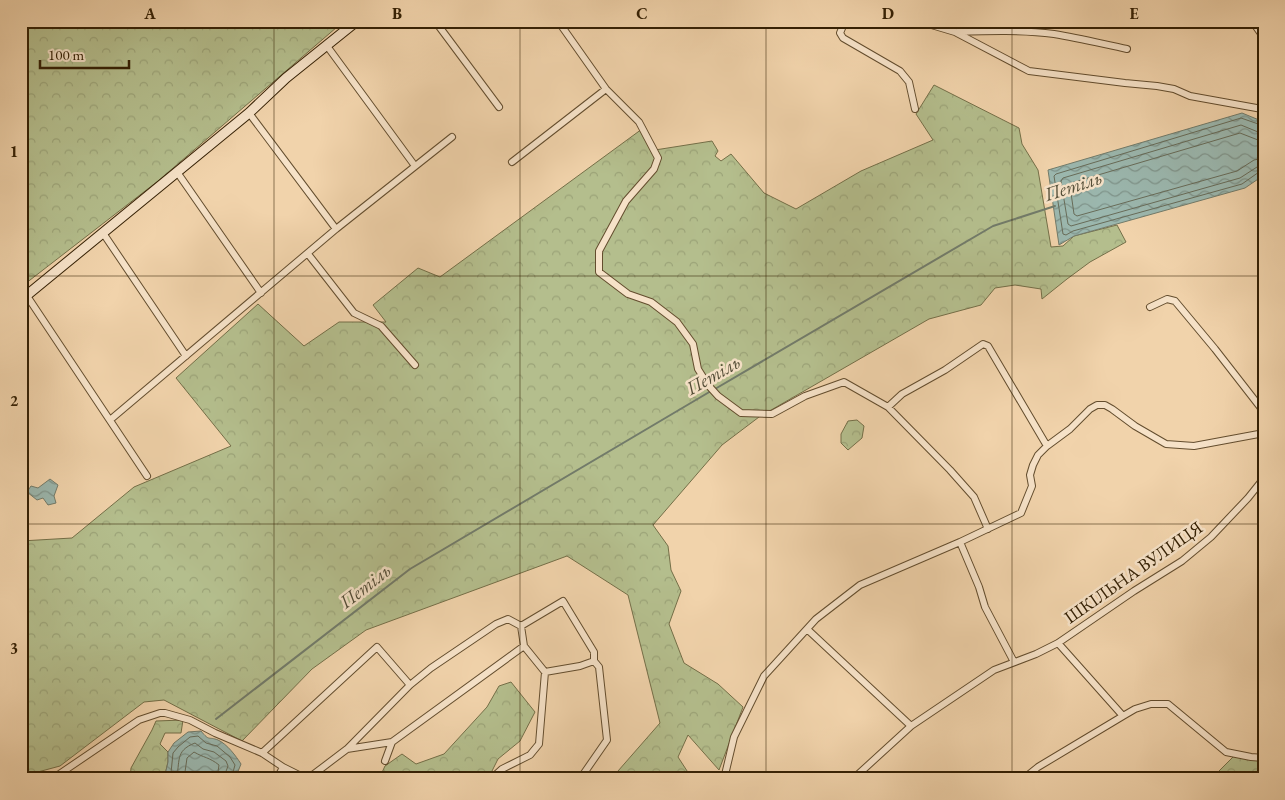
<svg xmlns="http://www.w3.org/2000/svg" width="1285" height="800" viewBox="0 0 1285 800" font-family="'EB Garamond',serif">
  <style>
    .forest { fill: url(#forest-crowns); stroke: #746f48 }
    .water { fill: url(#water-waves); stroke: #727b6a }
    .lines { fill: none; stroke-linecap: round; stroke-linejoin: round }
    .shore { stroke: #686c59; stroke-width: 1 }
    .stream { stroke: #727b6a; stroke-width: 2 }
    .street-casing { stroke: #634d2e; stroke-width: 8 }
    .secondary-casing { stroke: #342004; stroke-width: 11 }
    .street { stroke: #f6e2c8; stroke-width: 6 }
    .secondary { stroke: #f6e2c8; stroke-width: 9 }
    .grid { fill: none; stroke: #342004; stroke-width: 1; stroke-opacity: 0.55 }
    .labels { text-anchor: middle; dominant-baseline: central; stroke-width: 5; stroke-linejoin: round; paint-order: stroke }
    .street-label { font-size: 18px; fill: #342004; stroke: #f6e2c8 }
    .water-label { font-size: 19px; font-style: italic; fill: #534d37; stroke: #f6e2c8 }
    .neatline { fill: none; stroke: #342004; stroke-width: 2 }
    .grid-label { font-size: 16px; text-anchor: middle; font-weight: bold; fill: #342004 }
  </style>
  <defs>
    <pattern id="forest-crowns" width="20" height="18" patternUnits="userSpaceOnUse" patternTransform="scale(1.25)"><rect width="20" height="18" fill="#b4be8d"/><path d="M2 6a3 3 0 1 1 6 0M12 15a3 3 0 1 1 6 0" fill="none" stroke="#9ba378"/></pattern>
    <pattern id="water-waves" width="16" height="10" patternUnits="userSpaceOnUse" patternTransform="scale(1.25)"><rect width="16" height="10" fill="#9bb7ae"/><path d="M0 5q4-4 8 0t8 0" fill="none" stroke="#7f948b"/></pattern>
  </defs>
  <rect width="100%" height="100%" fill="#f1d3ab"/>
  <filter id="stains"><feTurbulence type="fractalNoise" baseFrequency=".004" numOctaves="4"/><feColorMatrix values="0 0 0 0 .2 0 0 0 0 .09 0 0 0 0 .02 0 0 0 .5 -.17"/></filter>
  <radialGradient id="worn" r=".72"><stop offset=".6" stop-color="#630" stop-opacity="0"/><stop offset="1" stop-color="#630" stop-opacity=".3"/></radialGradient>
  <path class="forest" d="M21 21H344L158 181 21 287Z
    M934 85 1019 128 1022 144 1038 170 1051 247 1063 246 1074 236 1117 225 1126 242 1090 262 1067 279 1042 299 1041 289 1015 285 995 288 981 305 929 319 759 417 722 445 653 525 668 546 671 570 681 591 669 624 684 663 718 684 743 707 719 770 688 735 678 757 691 777 690 779H611L660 723 628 595 567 556 366 630 312 669 242 741 164 700 144 702 60 766 23 776 21 775V541L72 538 134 487 231 446 176 378 258 304 304 346 339 322H386L373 305 418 268 440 277 642 129 655 150 712 141 718 151 715 156 721 161 731 154 764 193 796 209 861 171 933 140 916 114Z
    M857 420 864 426 862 438 848 450 841 443V434L848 421Z
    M511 682 535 712 520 741 498 759 488 779H379L385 766 402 754 416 764 444 754 487 707 499 686Z
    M183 720 181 733H165L160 744 168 752V762L164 779H130L131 768 152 730 156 721Z
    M1234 756 1264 762V779H1211Z"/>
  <path class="water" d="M1242 113 1264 122V175L1245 188 1074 236 1059 245 1048 170Z
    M50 479 58 485 54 496 56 503 48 505 43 498 37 500 27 492 31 486 38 488Z
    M201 731C210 742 208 736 218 740 227 744 236 756 241 764L235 779H164L168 762V752L174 743 188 732Z"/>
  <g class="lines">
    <path class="shore" d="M1264 126 1241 118 1056 174 1054 176 1063 234 1066 235 1073 231 1242 184 1259 172H1264
      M1264 133 1258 132 1241 125 1063 178 1061 181 1068 224 1071 226 1240 178 1257 167 1264 165
      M1264 140H1258L1240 133 1071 183 1070 186 1074 214 1077 216 1237 171 1254 160 1264 158
      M170 779 171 773 173 753 178 747 190 737 198 736 206 743 217 746 230 757 235 765 231 779
      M176 779C181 762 174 751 195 743L203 749 214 752 226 761 228 766 225 774 224 779
      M184 779 187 758 194 752C204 758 209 757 219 765L217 779"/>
    <path class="stream" d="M715 389 993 226 1055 206
      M216 719 410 569 711 391"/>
    <defs>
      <path id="street" d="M435 21 499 107
        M558 21 606 89 639 122 658 158 654 169 626 201 599 251V272L628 294 651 302 677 322 693 344 698 369 708 385 718 396 741 413 772 414 805 396 844 382 888 407 950 470 974 497 988 529
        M845 21 840 33 843 38 900 71 909 82 915 109
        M918 21 955 32 1029 71 1125 83 1157 86 1174 89 1190 96 1262 109
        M1252 21 1264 38
        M957 32C989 31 1022 30 1054 34 1079 38 1103 44 1127 49
        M327 46 415 166
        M1262 109 1264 101
        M249 113 336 229
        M512 162 606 89
        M177 172 261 293
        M103 233 186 356
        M308 254 354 313 381 326 415 365
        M27 296 147 476
        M1150 307 1167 299 1175 301 1215 349 1264 412
        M888 407 902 394 945 370 983 344 988 346 1047 446
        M110 420 336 229 452 137
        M521 626 563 601 594 652V661
        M807 629 911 726
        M1014 662 985 607 979 587 960 542 1021 513 1032 486 1030 475 1033 465 1038 455 1047 446 1070 429 1090 409 1097 405H1105L1112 409 1135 426 1166 444 1194 446 1264 433
        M410 685 431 668 496 624 508 619 521 626 524 646
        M1123 716 1135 709 1151 704H1168L1226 752 1251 757 1264 758
        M392 742 524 646 545 672 580 666 594 661 599 667 607 740 580 779
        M262 753 377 647 410 685 347 749
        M44 779 58 775 139 720 160 713H165L190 720 215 733 262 753 283 767 303 777H310L347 749 392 742 385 761
        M277 779 283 767
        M491 779 502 769 530 755 539 744 545 672
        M724 779 734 737 764 676 816 619 860 585 960 542
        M853 779 911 726 994 670 1036 654 1058 643 1134 591 1182 561 1211 537 1248 498 1264 478
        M1023 779 1038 767 1123 716 1058 643"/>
      <path id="secondary" d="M21 300 249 113 286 78 357 21"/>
    </defs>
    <use href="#street" class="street-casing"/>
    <use href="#secondary" class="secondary-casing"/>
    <use href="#street" class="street"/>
    <use href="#secondary" class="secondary"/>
  </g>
  <path class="grid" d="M274 21V779M520 21V779M766 21V779M1012 21V779M21 276H1264M21 524H1264"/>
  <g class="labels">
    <g class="street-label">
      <text transform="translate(1133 572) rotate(-35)">ШКІЛЬНА ВУЛИЦЯ</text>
    </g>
    <g class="water-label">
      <text transform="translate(1073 186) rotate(-18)">Петіль</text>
      <text transform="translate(713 375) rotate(-30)">Петіль</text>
      <text transform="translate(365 586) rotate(-38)">Петіль</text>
    </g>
  </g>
  <rect width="1285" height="800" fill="none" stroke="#f1d3ab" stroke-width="55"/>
  <path d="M40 60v8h89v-8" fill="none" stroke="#342004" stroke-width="2.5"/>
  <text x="48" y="60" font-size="15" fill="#342004" stroke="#f6e2c8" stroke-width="4" paint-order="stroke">100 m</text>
  <rect x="28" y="28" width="1230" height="744" class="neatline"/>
  <g class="grid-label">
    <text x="150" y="19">A</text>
    <text x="397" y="19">B</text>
    <text x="642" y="19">C</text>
    <text x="888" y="19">D</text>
    <text x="1134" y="19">E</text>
    <text x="14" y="157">1</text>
    <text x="14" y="406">2</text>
    <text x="14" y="654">3</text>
  </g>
  <rect width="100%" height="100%" filter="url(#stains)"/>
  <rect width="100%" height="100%" fill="url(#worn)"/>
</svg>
